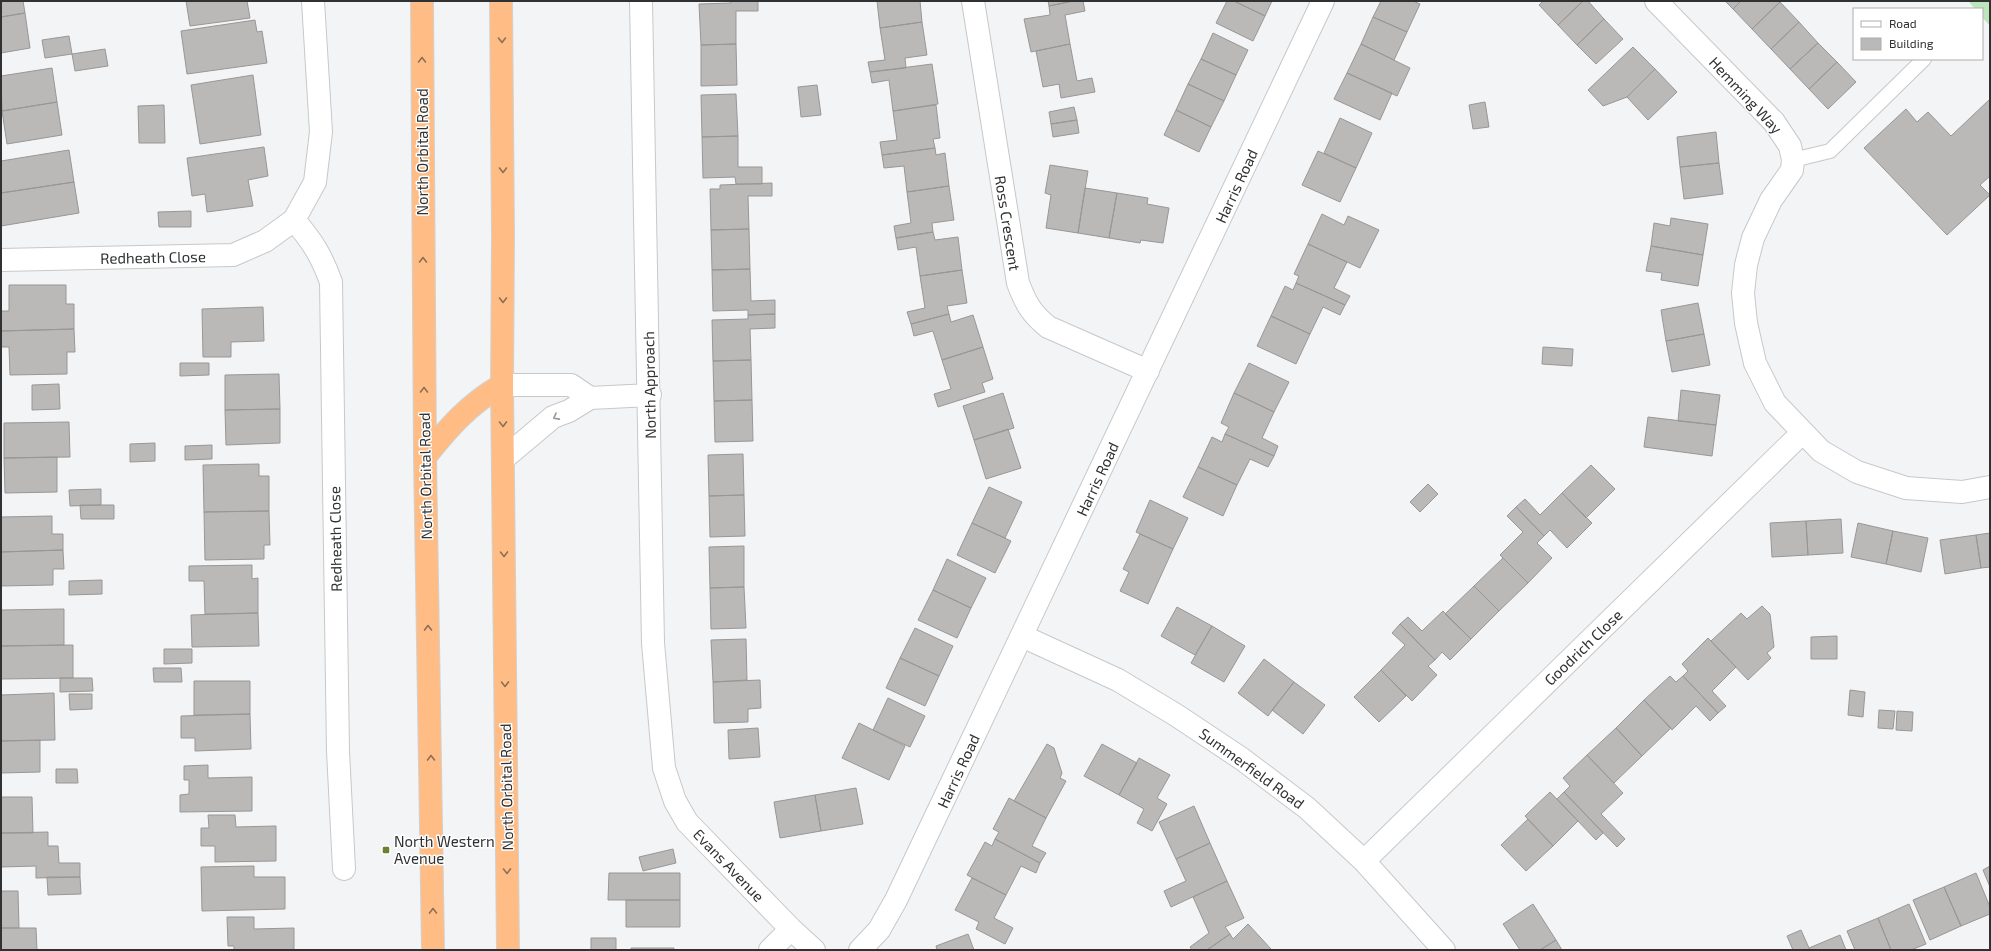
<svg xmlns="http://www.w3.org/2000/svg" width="1991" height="951" viewBox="0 0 1991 951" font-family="'Exo 2',sans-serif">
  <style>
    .green { fill: #bde5bb }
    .building { fill: #bbb9b8; stroke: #999796 }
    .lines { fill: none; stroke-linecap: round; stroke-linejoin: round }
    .service-casing { stroke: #c7c8ca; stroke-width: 16 }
    .minor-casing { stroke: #c7c8ca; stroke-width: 24 }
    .trunk-casing { stroke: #d1d2d2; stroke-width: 24 }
    .service { stroke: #fff; stroke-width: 14 }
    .minor { stroke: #fff; stroke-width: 22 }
    .trunk { stroke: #ffbc84; stroke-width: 22 }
    .oneway { stroke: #8d7057 }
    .oneway2 { stroke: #989898 }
    .poi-dot { fill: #6c8031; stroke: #fff; stroke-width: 1.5 }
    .labels { text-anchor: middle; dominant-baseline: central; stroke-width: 3; stroke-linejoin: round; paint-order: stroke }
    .street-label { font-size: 15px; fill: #303132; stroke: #fff }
    .poi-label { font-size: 15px; fill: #303132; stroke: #fff; text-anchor: start }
  </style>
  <rect width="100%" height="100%" fill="#f3f4f6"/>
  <path class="green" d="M1968 1H1990V26L1982 17V9H1975Z"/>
  <path class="building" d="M1 1H23L25 13 1 17Z
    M186 1H247L250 18 190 26Z
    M731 1H758V11H736V44L701 45 699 4 731 3Z
    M877 1H920L922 22 880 28Z
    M1048 1H1073L1049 6Z
    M1073 1H1083L1085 11 1065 15 1070 44 1031 52 1024 19 1050 15 1049 6Z
    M1227 1H1234L1265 16 1253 41 1216 23Z
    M1234 1H1272L1265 16Z
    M1381 1H1413L1420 4 1407 32 1373 17Z
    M1543 1H1583L1558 25 1539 5Z
    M1583 1H1588L1604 19 1577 45 1558 25Z
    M1725 1H1741L1733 9Z
    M1741 1H1781L1752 29 1733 9Z
    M1780 2 1799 22 1771 49 1752 29Z
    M25 13 30 48 1 53V17Z
    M1373 17 1407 32 1394 60 1361 44Z
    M1604 19 1623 39 1596 64 1577 45Z
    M255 20 257 32 262 31 267 63 187 74 181 31Z
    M922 22 927 55 905 58 906 68 870 72 868 62 885 60 880 28Z
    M1799 22 1818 43 1790 69 1771 49Z
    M1213 33 1248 50 1236 75 1201 59Z
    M69 36 72 54 45 58 42 40Z
    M1818 43 1837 62 1809 89 1790 69Z
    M736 44 737 85 701 86V45Z
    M1070 44 1077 81 1092 78 1095 92 1061 98 1059 84 1043 87 1036 51Z
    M1361 44 1410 68 1397 96 1347 73Z
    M1633 47 1655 69 1627 97 1603 106 1588 90Z
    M105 49 108 66 75 71 72 54Z
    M1201 59 1236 75 1224 101 1188 84Z
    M1837 62 1856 82 1828 109 1809 89Z
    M932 64 938 104 893 111 889 80 872 83 870 72Z
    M52 68 57 102 2 111 1 76Z
    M1655 69 1677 92 1648 120 1627 97Z
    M1347 73 1392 93 1380 120 1334 99Z
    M253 75 261 135 200 144 191 85Z
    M1188 84 1224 101 1211 127 1176 110Z
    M817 85 821 115 801 117 798 87Z
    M736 94 738 136 702 137 701 95Z
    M1990 99V176L1980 185 1990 195 1947 235 1864 148 1906 109 1917 122 1928 112 1951 136Z
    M57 102 62 135 7 144 2 111Z
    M1485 102 1489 127 1473 129 1469 105Z
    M164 105 165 143H139L138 106Z
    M936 105 940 138 933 139 935 148 882 155 880 142 897 140 893 111Z
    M1074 107 1077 120 1051 124 1049 112Z
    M1176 110 1211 127 1199 152 1164 135Z
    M1340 118 1372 133 1356 168 1324 153Z
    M1077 120 1079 133 1053 137 1051 124Z
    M1716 132 1719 163 1680 167 1677 137Z
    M738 136V167H762V184H736L735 177 703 178 702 137Z
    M264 147 268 176 248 180 253 206 207 212 205 194 192 196 187 158Z
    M935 148 936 155 945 153 949 186 907 192 904 166 884 168 882 155Z
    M69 150 74 182 1 193V161Z
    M1318 151 1356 168 1340 202 1302 185Z
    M1719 163 1723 194 1684 199 1680 167Z
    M1050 165 1088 171 1078 233 1046 228 1051 195 1045 193Z
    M74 182 79 213 1 226V193Z
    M772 183V196H748L749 229 711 230 710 189H720V185Z
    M949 186 954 220 932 223 933 232 896 238 894 226 911 223 907 192Z
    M1085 188 1117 193 1109 238 1078 233Z
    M1117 193 1148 198 1147 204 1169 208 1163 243 1141 240 1140 243 1109 238Z
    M191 211V227H159L158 212Z
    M1322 214 1344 225 1348 216 1379 230 1360 268 1308 244Z
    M1671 218 1708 224 1703 255 1651 246 1654 223 1670 226Z
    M749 229 750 269 712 270 711 230Z
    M933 232 935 240 958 237 962 270 920 276 916 247 898 250 896 238Z
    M1308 244 1347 262 1334 288 1350 296 1345 305 1296 283 1299 276 1294 274Z
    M1651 246 1703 255 1698 286 1661 280 1662 273 1646 271Z
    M750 269 751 301 775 300V314L748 315V310L713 311 712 270Z
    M962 270 967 303 947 306 949 314 911 324 907 312 925 308 920 276Z
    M1296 283 1345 305 1340 315 1323 307 1310 334 1271 316 1285 286 1293 290Z
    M9 285H66V304H74V329L1 331V311H9Z
    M1698 303 1704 334 1666 341 1661 310Z
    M263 307 264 341 231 342V357H203L202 309Z
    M775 314V328L750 329 751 360 713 361 712 320 748 319V315Z
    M949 314 951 322 973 315 983 347 942 360 933 331 914 336 911 324Z
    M1271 316 1310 334 1296 364 1257 346Z
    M74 329 75 352H67V374L10 375 9 347H1V331Z
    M1704 334 1710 365 1672 372 1666 341Z
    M983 347 993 379 982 383 985 392 938 407 934 394 951 389 942 360Z
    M1543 347 1573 349 1572 366 1542 364Z
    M751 360 752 400 714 401 713 361Z
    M180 363H209V375L180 376Z
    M1249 363 1289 382 1274 412 1234 393Z
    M279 374 280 409 225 410V375Z
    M59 384 60 409 32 410V385Z
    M1681 390 1720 395 1716 425 1678 421Z
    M1003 393 1014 428 974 440 963 406Z
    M1234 393 1274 412 1262 438 1278 446 1274 456 1225 434 1229 427 1221 423Z
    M752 400 753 441 715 442 714 401Z
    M280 409V443L226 445 225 410Z
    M1648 417 1716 425 1712 456 1644 447Z
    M69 422 70 457 4 458V423Z
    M1008 429 1021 468 986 479 974 440Z
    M1225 434 1274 456 1268 467 1250 459 1237 485 1198 467 1212 437 1222 442Z
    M155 443V461L130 462V444Z
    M212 445V459L185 460V446Z
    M743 454 744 495 709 496 708 455Z
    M57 457V492L5 493 4 458Z
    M259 464V476H269V511L204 512 203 465Z
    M1591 465 1615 489 1586 518 1562 493Z
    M1198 467 1237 485 1223 516 1183 497Z
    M1428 484 1438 494 1420 512 1410 502Z
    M989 487 1022 502 1005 538 972 523Z
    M101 489V505L70 506 69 490Z
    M1562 493 1592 523 1567 548 1550 530 1544 536 1516 507 1525 499 1540 515Z
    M744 495 745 536 710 537 709 496Z
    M1150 500 1188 518 1173 549 1136 532Z
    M80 505H114V519H81Z
    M1516 507 1544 536 1537 543 1552 558 1528 583 1500 555 1523 532 1507 516Z
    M269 511 270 545H264V559L205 560 204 512Z
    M52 516V534H63V550L1 552V517Z
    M1841 519 1843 553 1808 555 1806 521Z
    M1806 521 1808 555 1772 557 1770 523Z
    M972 523 1011 541 995 573 957 555Z
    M1858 523 1893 531 1886 564 1851 557Z
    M1893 531 1928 538 1921 572 1886 564Z
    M1990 533V567L1981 568 1976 535Z
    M1140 534 1173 549 1148 604 1120 591 1129 572 1123 569Z
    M1976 535 1981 568 1945 574 1940 540Z
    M744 546V587L710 588 709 547Z
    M63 550 64 569H53V585L1 586V552Z
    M1503 558 1528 583 1499 611 1474 586Z
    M947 559 986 578 971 608 933 590Z
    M252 565V579L258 578V613L205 614 204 581H189V566Z
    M102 580V594L69 595V581Z
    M1474 586 1499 611 1471 639 1445 614Z
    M744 587 746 628 711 629 710 588Z
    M933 590 971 608 957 638 918 620Z
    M1762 606 1770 614 1774 647 1767 653 1771 658 1748 680 1711 641 1741 613 1747 619Z
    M1177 607 1212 626 1195 655 1161 636Z
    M64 609V645L1 646V610Z
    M1443 611 1471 639 1450 660 1442 652 1435 660 1400 624 1408 617 1422 631Z
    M258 613 259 646 192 647 191 615Z
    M1400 624 1435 660 1428 666 1437 675 1412 701 1381 670 1405 645 1392 633Z
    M1212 626 1245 646 1224 682 1191 663Z
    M915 628 953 646 939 676 900 658Z
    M1837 636V659H1811V637Z
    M1708 638 1736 667 1712 691 1726 706 1718 713 1683 676 1688 671 1682 664Z
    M746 639 747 680 713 682 711 640Z
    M73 645V678L1 679V646Z
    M164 649H192V663L164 664Z
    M900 658 939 676 925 706 886 688Z
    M1264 659 1294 682 1268 716 1238 693Z
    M153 668H181L182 682H154Z
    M1381 670 1406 696 1379 722 1354 697Z
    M1670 676 1676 682 1683 676 1718 713 1710 721 1696 706 1672 730 1644 700Z
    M60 678H92L93 691 60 692Z
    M760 680 761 708 748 709V722L714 723 713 682Z
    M194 681H250V714L194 715Z
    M1294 682 1325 705 1303 734 1272 710Z
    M1850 690 1865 692 1863 717 1848 715Z
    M54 693 55 740 1 741V695Z
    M69 694H92V709L70 710Z
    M888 698 925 716 910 747 873 730Z
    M1644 700 1671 728 1642 756 1616 728Z
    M1879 710 1895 711 1893 729 1878 728Z
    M1897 711 1913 712 1912 731 1896 730Z
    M250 714 251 749 195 751V738H181V716Z
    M859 723 905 746 889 780 842 758Z
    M758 728 760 757 729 759 728 730Z
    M1616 728 1642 756 1614 783 1587 755Z
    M40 740V772L1 773V741Z
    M1047 744 1054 748 1062 773 1060 778 1066 781 1046 818 1014 801Z
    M1102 744 1137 763 1119 795 1084 776Z
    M1587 755 1623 793 1601 814 1625 839 1617 847 1564 792 1570 786 1563 778Z
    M1139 758 1170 775 1157 798 1167 804 1152 831 1137 823 1144 809 1119 795Z
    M208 765V778L252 777V811L180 812V795L189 794V780H184V766Z
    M56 769H77L78 783H56Z
    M856 788 863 824 821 831 815 795Z
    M1550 792 1578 821 1553 846 1525 816Z
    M1564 792 1603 833 1596 840 1557 799Z
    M815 795 821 831 780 838 774 802Z
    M1 797H32L33 833H1Z
    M1009 798 1046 818 1032 846 1046 853 1040 863 995 839 999 832 993 829Z
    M1194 806 1210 843 1176 859 1159 822Z
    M208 815H235L236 827 276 826V861L215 862V846H201V828H209Z
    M1528 819 1553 846 1526 871 1501 845Z
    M48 832V846H58L59 863H80V877L36 878V866L1 867V833Z
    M995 839 1040 863 1036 873 1021 866 1006 895 967 875 985 842 992 846Z
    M1210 843 1227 881 1171 907 1164 891 1186 881 1176 859Z
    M673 849 676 863 643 871 639 857Z
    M254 866V877H285V909L202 911 201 867Z
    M1990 866V887L1983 870Z
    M609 873H680V900H608Z
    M1976 873 1990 907V914L1961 926 1944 887Z
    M47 877H80L81 894 48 895Z
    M972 878 1006 895 994 918 1013 928 1005 944 976 929 979 922 955 910Z
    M1227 881 1244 918 1225 927 1230 934 1207 950H1192L1190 947 1209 933 1193 897Z
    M1944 887 1961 926 1930 940 1913 900Z
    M1 891H18L19 928H1Z
    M626 900H680V927H626Z
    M1533 904 1556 940 1540 950H1520L1503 924Z
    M1909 904 1926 944 1911 950H1891L1878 918Z
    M227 917H254V929L294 928V950H234V946H228Z
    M1878 918 1891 950H1855L1847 931Z
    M1248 924 1271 949 1270 950H1207L1230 934 1233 939Z
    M1 928H36L37 950H1Z
    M1801 930 1809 948 1810 950H1793L1787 936Z
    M968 934 974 950H937L936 946Z
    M1840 935 1846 950H1810L1809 948Z
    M591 938H616V950H591Z
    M1556 940 1562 950H1540Z
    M631 948H674V950H631Z"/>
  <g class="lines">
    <defs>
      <path id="service" d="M1793 160 1830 151 1924 59"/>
      <path id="minor" d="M641 1 653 643 664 768 675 801 687 822 791 929 814 950
        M973 1 1018 283C1026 304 1031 313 1048 327L1148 371
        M1656 1 1774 122 1790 146 1793 160 1792 170 1771 200 1753 238 1746 265 1743 293 1746 323 1755 363 1775 403 1821 451 1857 472 1906 488 1962 492 1990 487
        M294 220C313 242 321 255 331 282L338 751 344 869
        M1 260 233 255 265 241 294 220 315 182 321 132 313 1
        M502 385H571L590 398
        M503 459 553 417 569 411 590 398 650 395
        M1022 636 1118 680 1176 715 1242 759 1307 808 1364 861 1444 950
        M1364 861 1802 433
        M770 950 791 929
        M860 950 879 930 896 900 1323 1"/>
      <path id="trunk" d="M422 1 425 457 433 950
        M501 1 503 236 502 385 508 950
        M425 457C449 427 469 404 502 385"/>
    </defs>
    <use href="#service" class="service-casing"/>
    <use href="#minor" class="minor-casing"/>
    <use href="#trunk" class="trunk-casing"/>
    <use href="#service" class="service"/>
    <use href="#minor" class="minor"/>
    <use href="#trunk" class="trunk"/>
  </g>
  <defs><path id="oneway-chevron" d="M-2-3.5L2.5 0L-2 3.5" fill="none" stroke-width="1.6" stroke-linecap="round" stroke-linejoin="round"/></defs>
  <g class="oneway">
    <use href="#oneway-chevron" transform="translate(502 40) rotate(90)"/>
    <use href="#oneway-chevron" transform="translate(422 60) rotate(-90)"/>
    <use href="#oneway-chevron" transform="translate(503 170) rotate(90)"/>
    <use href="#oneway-chevron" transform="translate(423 260) rotate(-90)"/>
    <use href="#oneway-chevron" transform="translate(503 300) rotate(90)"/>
    <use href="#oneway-chevron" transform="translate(424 390) rotate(-90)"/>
    <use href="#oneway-chevron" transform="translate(503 424) rotate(89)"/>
    <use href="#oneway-chevron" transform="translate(504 554) rotate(89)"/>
    <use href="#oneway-chevron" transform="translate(428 628) rotate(-91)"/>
    <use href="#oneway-chevron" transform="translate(505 684) rotate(89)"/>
    <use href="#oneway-chevron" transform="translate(431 758) rotate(-91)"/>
    <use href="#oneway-chevron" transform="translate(507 871) rotate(89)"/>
    <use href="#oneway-chevron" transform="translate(433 911) rotate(-91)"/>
  </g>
  <use class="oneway2" href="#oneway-chevron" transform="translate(556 417) rotate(152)"/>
  <rect class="poi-dot" x="382" y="846" width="8" height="8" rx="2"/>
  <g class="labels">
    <g class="street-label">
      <text transform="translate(1746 95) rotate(47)">Hemming Way</text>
      <text transform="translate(422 152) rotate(-90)">North Orbital Road</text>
      <text transform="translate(1236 186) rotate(-65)">Harris Road</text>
      <text transform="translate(1008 223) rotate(81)">Ross Crescent</text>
      <text transform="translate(153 257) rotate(-1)">Redheath Close</text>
      <text transform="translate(649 385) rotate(-91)">North Approach</text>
      <text transform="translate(425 476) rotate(-91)">North Orbital Road</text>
      <text transform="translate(1097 479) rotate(-65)">Harris Road</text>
      <text transform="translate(335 539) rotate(-91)">Redheath Close</text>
      <text transform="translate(1583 647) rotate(-44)">Goodrich Close</text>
      <text transform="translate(1252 768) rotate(36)">Summerfield Road</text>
      <text transform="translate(958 771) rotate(-65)">Harris Road</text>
      <text transform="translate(506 787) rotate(-91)">North Orbital Road</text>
      <text transform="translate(729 865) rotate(46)">Evans Avenue</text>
    </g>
    <g class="poi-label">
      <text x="394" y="841">North Western<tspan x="394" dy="17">Avenue</tspan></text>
    </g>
  </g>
  <rect width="1991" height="951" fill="none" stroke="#303132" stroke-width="4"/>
  <rect x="1853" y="8" width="130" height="52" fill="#ffffff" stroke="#acadad"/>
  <rect x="1861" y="21" width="20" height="6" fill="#ffffff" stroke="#acadad"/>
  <text x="1889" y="28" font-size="12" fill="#303132">Road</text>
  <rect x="1861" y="38" width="20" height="12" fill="#bbb9b8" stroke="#acadad"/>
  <text x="1889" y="48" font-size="12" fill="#303132">Building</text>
</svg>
